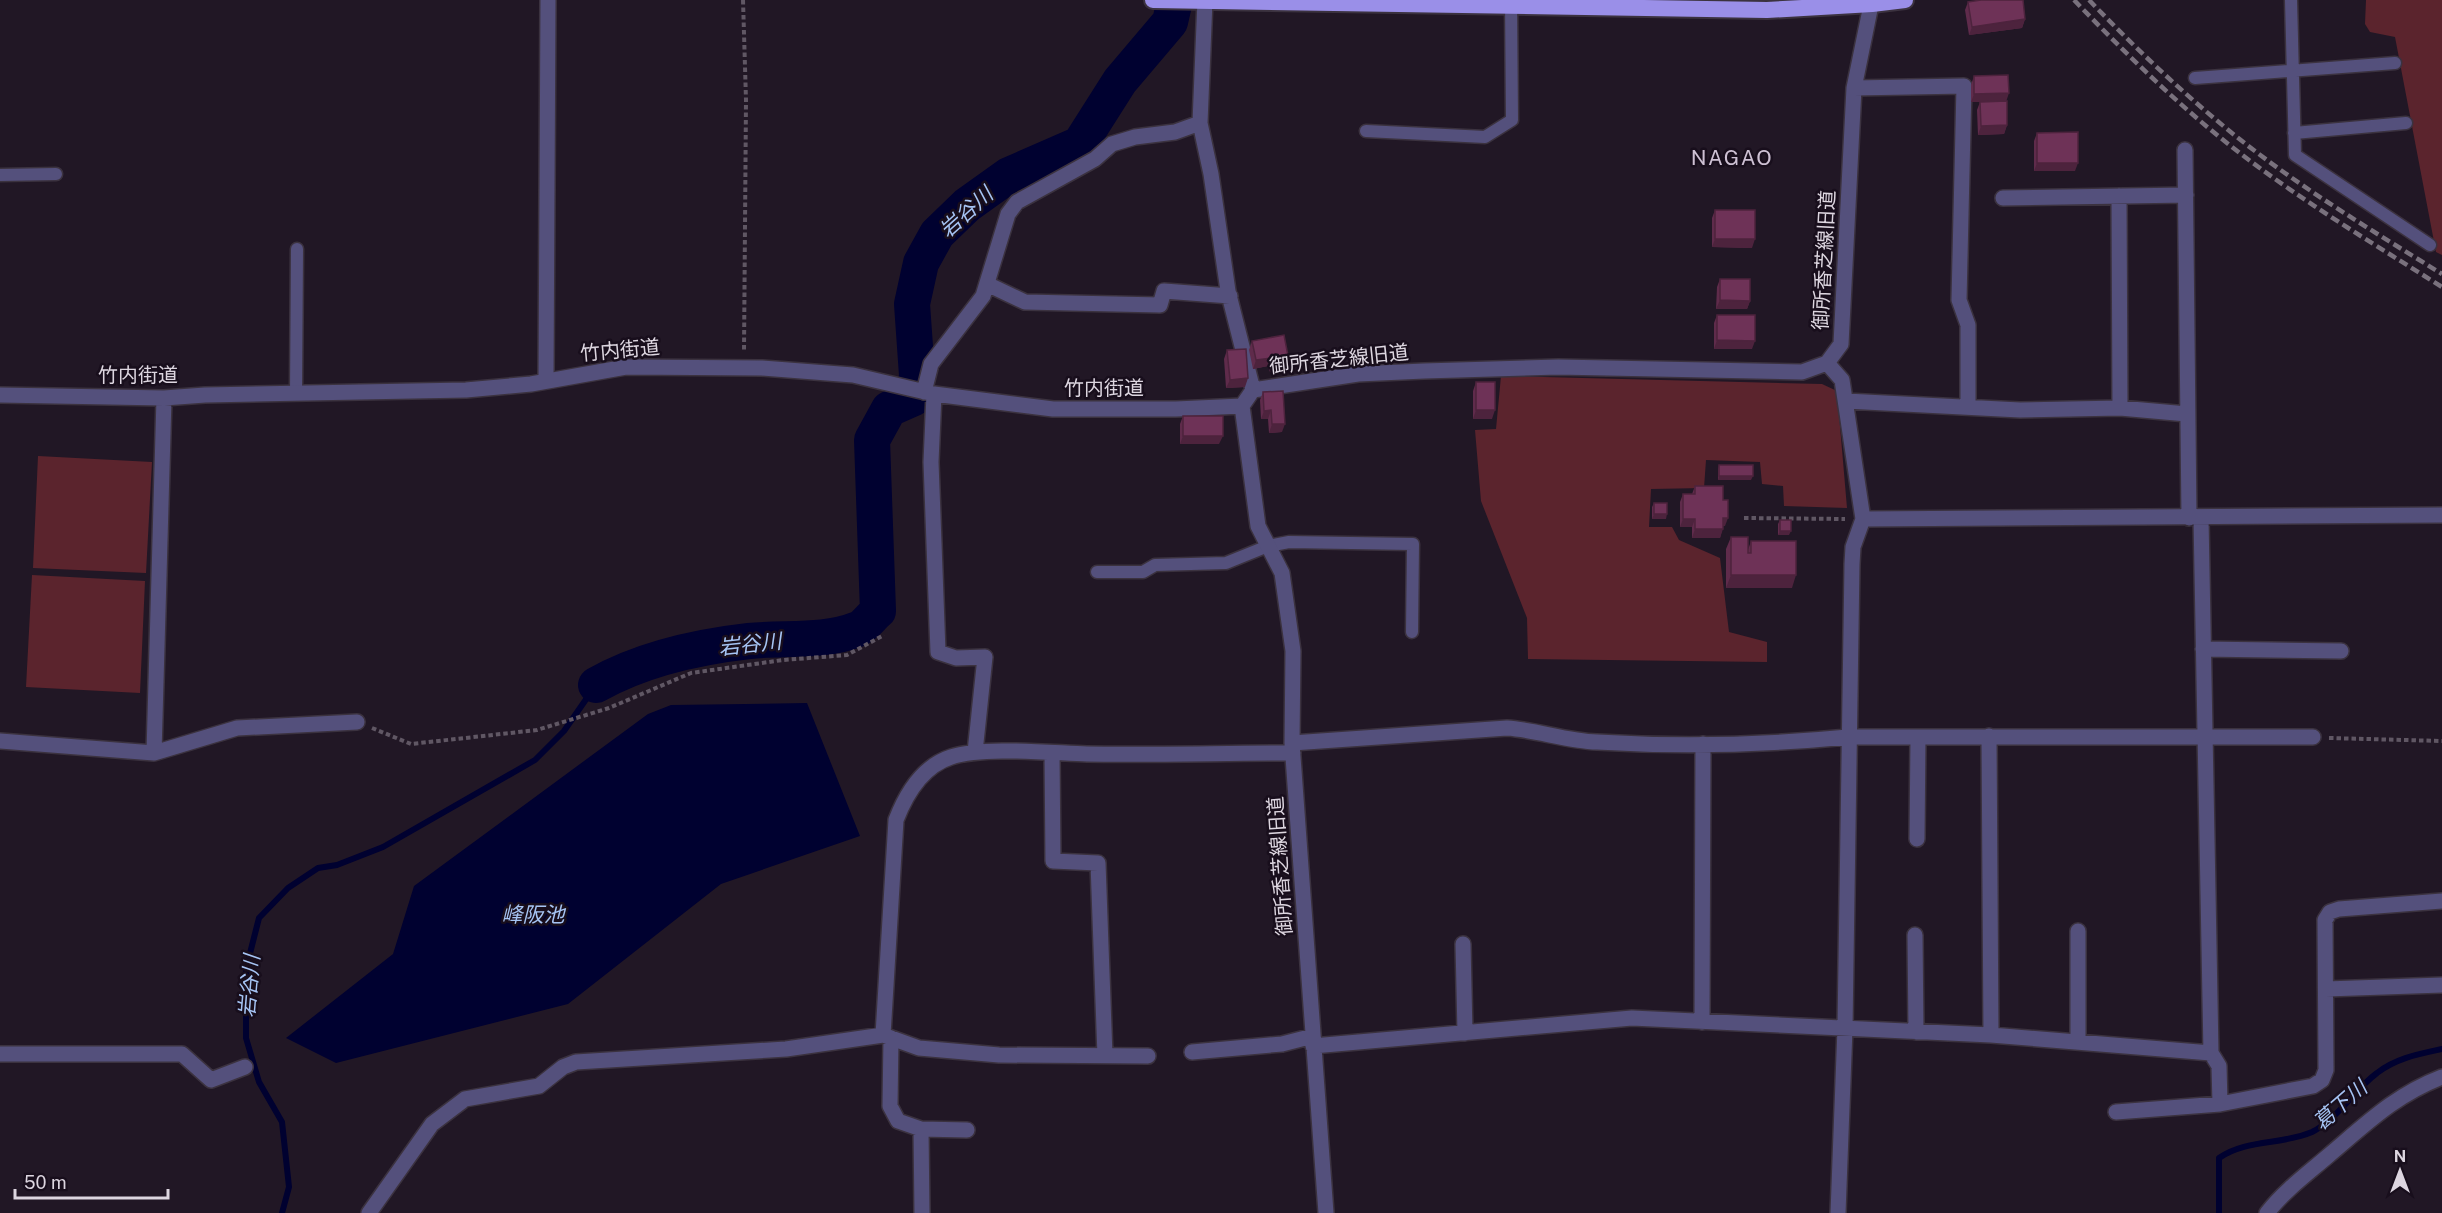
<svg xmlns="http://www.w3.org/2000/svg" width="2442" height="1213" viewBox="0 0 2442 1213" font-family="'Public Sans','Noto Sans JP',sans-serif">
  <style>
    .green { fill: #5b242d }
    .water { fill: #000130 }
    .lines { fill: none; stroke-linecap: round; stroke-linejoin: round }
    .stream { stroke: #000130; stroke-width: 6 }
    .river { stroke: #000130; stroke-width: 36 }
    .service-casing { stroke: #3b323f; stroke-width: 15 }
    .minor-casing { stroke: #3b323f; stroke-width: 18 }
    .tertiary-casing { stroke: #3b323f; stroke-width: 18 }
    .trunk-casing { stroke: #3b323f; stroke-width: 20 }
    .path { stroke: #605764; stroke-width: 4; stroke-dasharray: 4.5 3; stroke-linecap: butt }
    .service { stroke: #54507c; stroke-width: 12 }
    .minor { stroke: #54507c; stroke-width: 15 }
    .tertiary { stroke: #54507c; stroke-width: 15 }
    .trunk { stroke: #9a8fe8; stroke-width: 16 }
    .rail { stroke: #79717d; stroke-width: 4.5; stroke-dasharray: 9 4.5; stroke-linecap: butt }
    .wall { fill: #5f2b4b }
    .shaded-wall { fill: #4d233d }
    .building { fill: #6e3257; stroke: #4d233d; stroke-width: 1.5 }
    .labels { text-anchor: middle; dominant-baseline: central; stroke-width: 5; stroke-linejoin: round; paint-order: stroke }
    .street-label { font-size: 20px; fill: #ddd6e0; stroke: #180e1c }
    .neighbourhood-label { font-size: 21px; letter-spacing: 1.5px; fill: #cdc0d3; stroke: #180e1c }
    .water-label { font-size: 21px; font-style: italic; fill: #a6c4f4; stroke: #180e1c }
  </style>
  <rect width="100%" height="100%" fill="#211725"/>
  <path class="green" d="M2366 0H2442V255L2436 252 2395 37 2370 32 2365 24Z
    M1501 376 1822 384 1837 391 1847 508 1784 506 1783 486 1762 484 1760 462 1706 460 1704 488 1651 489 1649 527H1672L1679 540 1720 558 1729 632 1767 642V662L1528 659 1527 618 1481 501 1475 430 1496 429Z
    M38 456 152 462 146 573 33 568Z
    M32 575 145 581 140 693 26 687Z"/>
  <path class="water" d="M807 703 860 836 721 884 568 1004 336 1063 286 1038 393 954 414 886 648 714 671 705Z"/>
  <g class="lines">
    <path class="stream" d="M282 1213 289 1187 282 1122 259 1082 246 1038V969L259 918 288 888 318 868 337 865 383 847 535 760 564 731 596 685
      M2219 1213V1158C2246 1139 2282 1145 2312 1132 2338 1119 2354 1090 2377 1073 2396 1058 2419 1054 2442 1049"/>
    <path class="river" d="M596 685C642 659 696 647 749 641 785 637 823 643 858 629 865 626 872 616 878 611L872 440 889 409 914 398 917 375 912 304 921 263 937 234 967 205 1009 175 1080 144 1120 81 1170 22 1175 0"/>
    <defs>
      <path id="service" d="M2291 0 2295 155 2430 245
        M2195 78 2395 63
        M1366 131 1485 137 1512 120 1511 0
        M2294 133 2406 123
        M0 175 56 174
        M296 394 297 249
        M1097 572H1143L1155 565 1226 563 1268 546 1289 542 1413 544 1412 632"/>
      <path id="minor" d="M1205 0 1200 123 1211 174 1228 291 1253 390
        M1854 88 1964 86 1959 300 1968 325V407
        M2185 150 2189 518
        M2119 196 2120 408
        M2003 198 2186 195
        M987 284 1025 302 1160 305 1164 291 1230 296
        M1827 363 1842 380 1863 519 2442 515
        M546 380 548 0
        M924 392 931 364 983 296 1008 214 1017 202 1095 159 1112 144 1135 137 1175 132 1200 123
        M934 394 931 462 938 652 956 658 985 657 975 752
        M0 395 164 398 205 395 466 390 531 384 626 367 762 368 853 375 934 394 1053 409H1176L1242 406
        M1846 401 2020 410 2120 408 2187 414
        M2201 518 2211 1053 2219 1066 2220 1104 2313 1086 2322 1080 2326 1070 2325 920 2330 912 2339 909 2442 901
        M2203 649 2341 651
        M1989 736 1991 1035
        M0 741 154 753 237 728 357 722
        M1292 743 1507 728C1537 730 1566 741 1597 742 1680 747 1765 745 1848 737H2313
        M154 753 164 398
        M1052 753 1053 861 1098 863 1105 1056
        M1917 839 1918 737
        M2078 931V1042
        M1915 935 1916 1032
        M1463 944 1465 1033
        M2326 989 2442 985
        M1702 1022 1703 744
        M883 1035 919 1048 999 1055 1148 1056
        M891 1038 890 1106 898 1121 921 1129 967 1130
        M1313 1046 1632 1018 1991 1035 2211 1053
        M1192 1052 1282 1044 1313 1036
        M0 1054H182L211 1080 245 1067
        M2116 1112 2220 1104
        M921 1129 922 1213
        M369 1213 432 1124 465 1099 539 1086 563 1067 576 1062 786 1049 883 1035 896 820C906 794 923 766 951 757 983 746 1052 753 1087 754 1156 755 1224 753 1293 753
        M1326 1213 1292 743 1293 651 1282 573 1258 526 1242 406 1253 390 1358 374 1424 371 1558 367 1802 372 1827 363 1841 344 1854 88 1872 0
        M1838 1213 1845 1028 1852 564 1853 547 1863 519"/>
      <path id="tertiary" d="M2267 1213C2284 1191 2307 1174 2328 1156 2366 1124 2395 1095 2442 1077"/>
      <path id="trunk" d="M1153 0 1767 10 1872 4 1905 0"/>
    </defs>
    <use href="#service" class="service-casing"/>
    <use href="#minor" class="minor-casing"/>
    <use href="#tertiary" class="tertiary-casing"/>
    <use href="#trunk" class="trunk-casing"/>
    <path class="path" d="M743 0 746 100 744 352
      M1744 518 1845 519
      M372 728 411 744 537 730 609 708 691 673 783 660 847 655 884 635
      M2329 738 2442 741"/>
    <use href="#service" class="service"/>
    <use href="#minor" class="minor"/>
    <use href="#tertiary" class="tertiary"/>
    <use href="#trunk" class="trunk"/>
    <path class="rail" d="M2074 0C2127 55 2181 108 2241 154 2305 203 2374 244 2442 287
      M2089 0C2139 52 2191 101 2247 145 2309 193 2376 233 2442 274"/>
  </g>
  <path class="wall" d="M1968 2 2025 19 2022 28 1969 35 1965 10Z
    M1974 76 2006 102 2007 125 2004 134 1978 135 1977 110 1980 102H1971V85Z
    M2037 133 2075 171H2034V141Z
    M1715 210 1752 248 1712 247V218Z
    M1720 279 1750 301 1747 309H1716L1717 287Z
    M1717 315 1752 349H1714V323Z
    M1252 341 1286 369 1270 372 1268 366 1253 369 1249 350Z
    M1227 350 1245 387 1226 388 1224 359Z
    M1476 382 1492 419H1473V391Z
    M1263 392 1282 432 1269 433 1268 419H1261L1260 400Z
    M1183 416 1219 444H1180V424Z
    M1719 465 1751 480H1718V469Z
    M1695 486 1723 500 1725 526H1723L1720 538H1692V527H1680V502L1683 494H1692Z
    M1654 503 1666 519H1652V507Z
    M1780 520 1789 535H1778V524Z
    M1731 537 1748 550 1751 541 1792 588H1726V549Z"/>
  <path class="shaded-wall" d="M2025 19 2022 28 1969 35 1972 27Z
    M2009 93 2006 102H1971L1974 94Z
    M2007 125 2004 134 1978 135 1981 126Z
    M2037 163H2078L2075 171H2034Z
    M1715 239H1755L1752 248 1712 247Z
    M1720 300 1750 301 1747 309H1716Z
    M1717 340 1755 341 1752 349H1714Z
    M1271 358 1268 366 1253 369 1256 360Z
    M1289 361 1286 369 1270 372 1273 364Z
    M1248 378 1245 387 1226 388 1230 380Z
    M1271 410 1268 419H1261L1264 411Z
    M1476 410H1495L1492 419H1473Z
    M1272 424H1285L1282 432 1269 433Z
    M1183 436H1223L1219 444H1180Z
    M1719 476H1753L1751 480H1718Z
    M1654 514H1667L1666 519H1652Z
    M1723 518H1728L1725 526H1720Z
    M1683 519H1695L1692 527H1680Z
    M1695 529H1723L1720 538H1692Z
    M1780 531H1791L1789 535H1778Z
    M1731 575H1796L1792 588H1726Z"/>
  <path class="building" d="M1981 0H2023L2025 19 1972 27 1968 2Z
    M2008 75 2009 93 1974 94V76Z
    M2007 101V125L1981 126 1980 102Z
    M2078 132V163H2037V133Z
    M1715 210H1755V239H1715Z
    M1720 279H1750V301L1720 300Z
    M1717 315H1755V341L1717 340Z
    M1284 335 1289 361 1273 364 1271 358 1256 360 1252 341Z
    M1246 349 1248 378 1230 380 1227 350Z
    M1476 382H1495V410H1476Z
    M1283 391 1285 424H1272L1271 410 1264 411 1263 392Z
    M1183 416H1223V436H1183Z
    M1719 465H1753V476H1719Z
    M1695 486H1723V500H1728V518H1723V529H1695V519H1683V494H1695Z
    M1654 503H1667V514H1654Z
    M1780 520H1791V531H1780Z
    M1731 537H1748V553H1751V541H1796V575H1731Z"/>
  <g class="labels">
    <g class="street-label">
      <text transform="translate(1824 260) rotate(-87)">御所香芝線旧道</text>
      <text transform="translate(620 350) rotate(-5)">竹内街道</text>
      <text transform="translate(1339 359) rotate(-6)">御所香芝線旧道</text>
      <text x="138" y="375">竹内街道</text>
      <text x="1104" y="388">竹内街道</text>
      <text transform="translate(1280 866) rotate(-94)">御所香芝線旧道</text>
    </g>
    <g class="neighbourhood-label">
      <text x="1732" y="157">NAGAO</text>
    </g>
    <g class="water-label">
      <text transform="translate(966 212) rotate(-42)">岩谷川</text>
      <text transform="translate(750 644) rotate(-6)">岩谷川</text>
      <text x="533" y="914">峰阪池</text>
      <text transform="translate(249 986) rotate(-85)">岩谷川</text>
      <text transform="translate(2340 1105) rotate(-41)">葛下川</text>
    </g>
  </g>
  <g transform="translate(2400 1171)" stroke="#180e1c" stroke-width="4.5" paint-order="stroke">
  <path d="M0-4.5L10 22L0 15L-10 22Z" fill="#ddd6e0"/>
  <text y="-9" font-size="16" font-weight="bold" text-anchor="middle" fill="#ddd6e0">N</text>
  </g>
  <path d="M15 1189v9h153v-9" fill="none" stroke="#ddd6e0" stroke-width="3"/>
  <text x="24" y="1189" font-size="18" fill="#ddd6e0" stroke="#180e1c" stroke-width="4.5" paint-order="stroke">50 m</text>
</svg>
